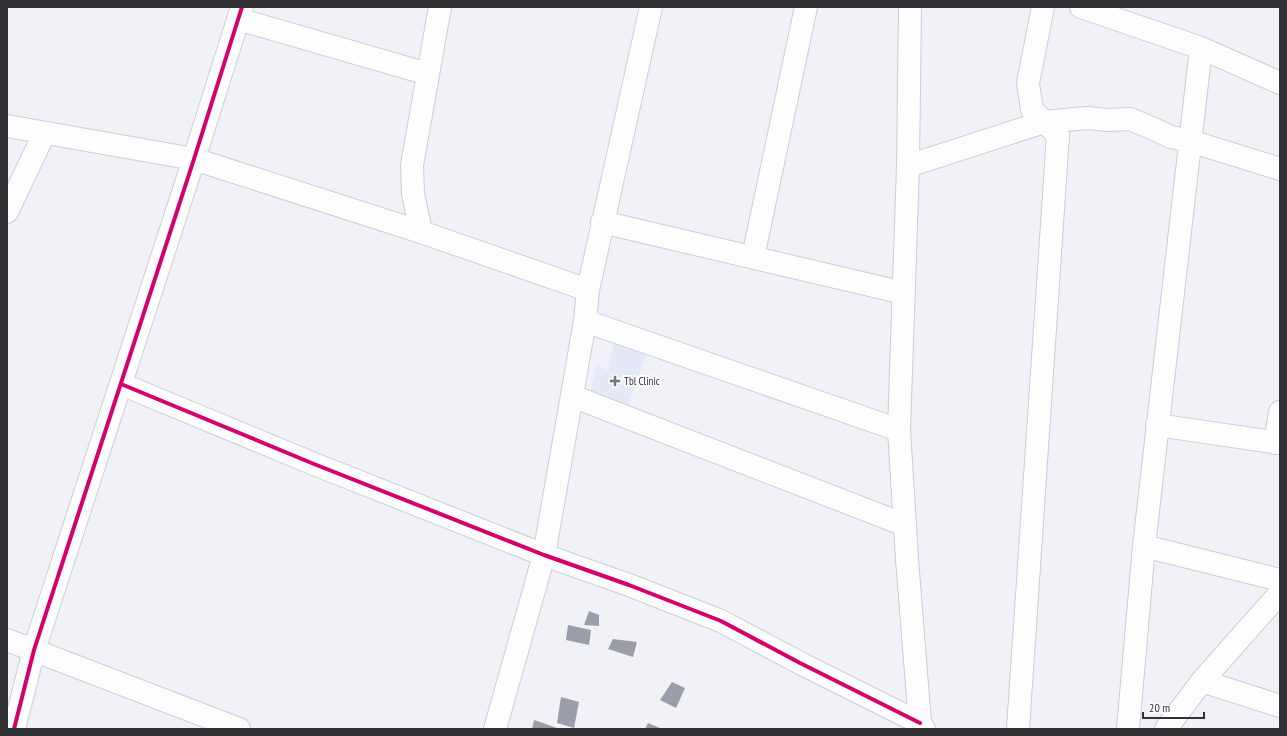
<svg xmlns="http://www.w3.org/2000/svg" width="1287" height="736" viewBox="0 0 1287 736" font-family="'PT Sans Narrow',sans-serif">
  <style>
    .built { fill: #e5e8f6 }
    .building { fill: #9b9da9 }
    .lines { fill: none; stroke-linecap: round; stroke-linejoin: round }
    .street-casing { stroke: #cdced3; stroke-width: 24 }
    .street { stroke: #fdfdfe; stroke-width: 22 }
    .cycleway-casing { stroke: #fdfdfd; stroke-width: 6 }
    .cycleway { stroke: #d6006c; stroke-width: 4 }
    .poi-dot { fill: #74757a; stroke: #fdfdfd; stroke-width: 1.5 }
    .labels { text-anchor: middle; dominant-baseline: central; stroke-width: 4; stroke-linejoin: round; paint-order: stroke }
    .poi-label { font-size: 11px; fill: #313236; stroke: #fdfdfd; text-anchor: start }
  </style>
  <rect width="100%" height="100%" fill="#f0f2f8"/>
  <path class="built" d="M614 343 648 350 628 406 590 392 597 365 608 370Z"/>
  <path class="building" d="M589 611 599 615V626L584 625Z
    M568 625 591 630 589 645 566 640Z
    M613 639 637 642 633 657 608 649Z
    M672 682 685 688 676 708 660 700Z
    M561 697 579 702 574 728 557 723Z
    M534 720 560 729H532Z
    M648 723 660 728 659 729H645Z"/>
  <g class="lines">
    <defs>
      <path id="street" d="M910 7 908 166 899 430 907 559 920 723 924 729
        M1081 7 1201 48 1280 83
        M238 19 428 74
        M7 126 194 159 421 232 588 290
        M908 166 1044 122 1087 118 1108 120 1130 119 1156 130 1171 137 1190 141 1280 169
        M7 212 44 134
        M602 222 904 293
        M421 232 413 194 412 165 440 7
        M753 257 806 7
        M585 321 899 430
        M121 384 314 464 544 555 629 585 721 621 800 663 920 723
        M572 396 905 525
        M1157 425 1280 443
        M1275 443 1280 412
        M1144 546 1280 580
        M7 640 239 729
        M1202 681 1280 706
        M14 729 34 650 194 159 242 7
        M495 729 544 555 585 321 588 290 651 7
        M1018 729 1058 135 1032 110 1028 83 1043 7
        M1128 729 1144 546 1201 48
        M1166 729 1202 681 1280 593"/>
    </defs>
    <use href="#street" class="street-casing"/>
    <use href="#street" class="street"/>
    <defs>
      <path id="cycleway" d="M121 384 314 464 544 555 629 585 721 621 800 663 920 723
        M14 729 34 650 194 159 242 7"/>
    </defs>
    <use href="#cycleway" class="cycleway-casing"/>
    <use href="#cycleway" class="cycleway"/>
  </g>
  <path class="poi-dot" d="M613 375h4v4h4v4h-4v4h-4v-4h-4v-4h4z"/>
  <g class="labels">
    <g class="poi-label">
      <text x="624" y="381">Tbl Clinic</text>
    </g>
  </g>
  <rect width="1287" height="736" fill="none" stroke="#313236" stroke-width="16"/>
  <path d="M1143 712v6h61v-6" fill="none" stroke="#313236" stroke-width="2"/>
  <text x="1149" y="712" font-size="12" fill="#313236" stroke="#fdfdfd" stroke-width="3" paint-order="stroke">20 m</text>
</svg>
